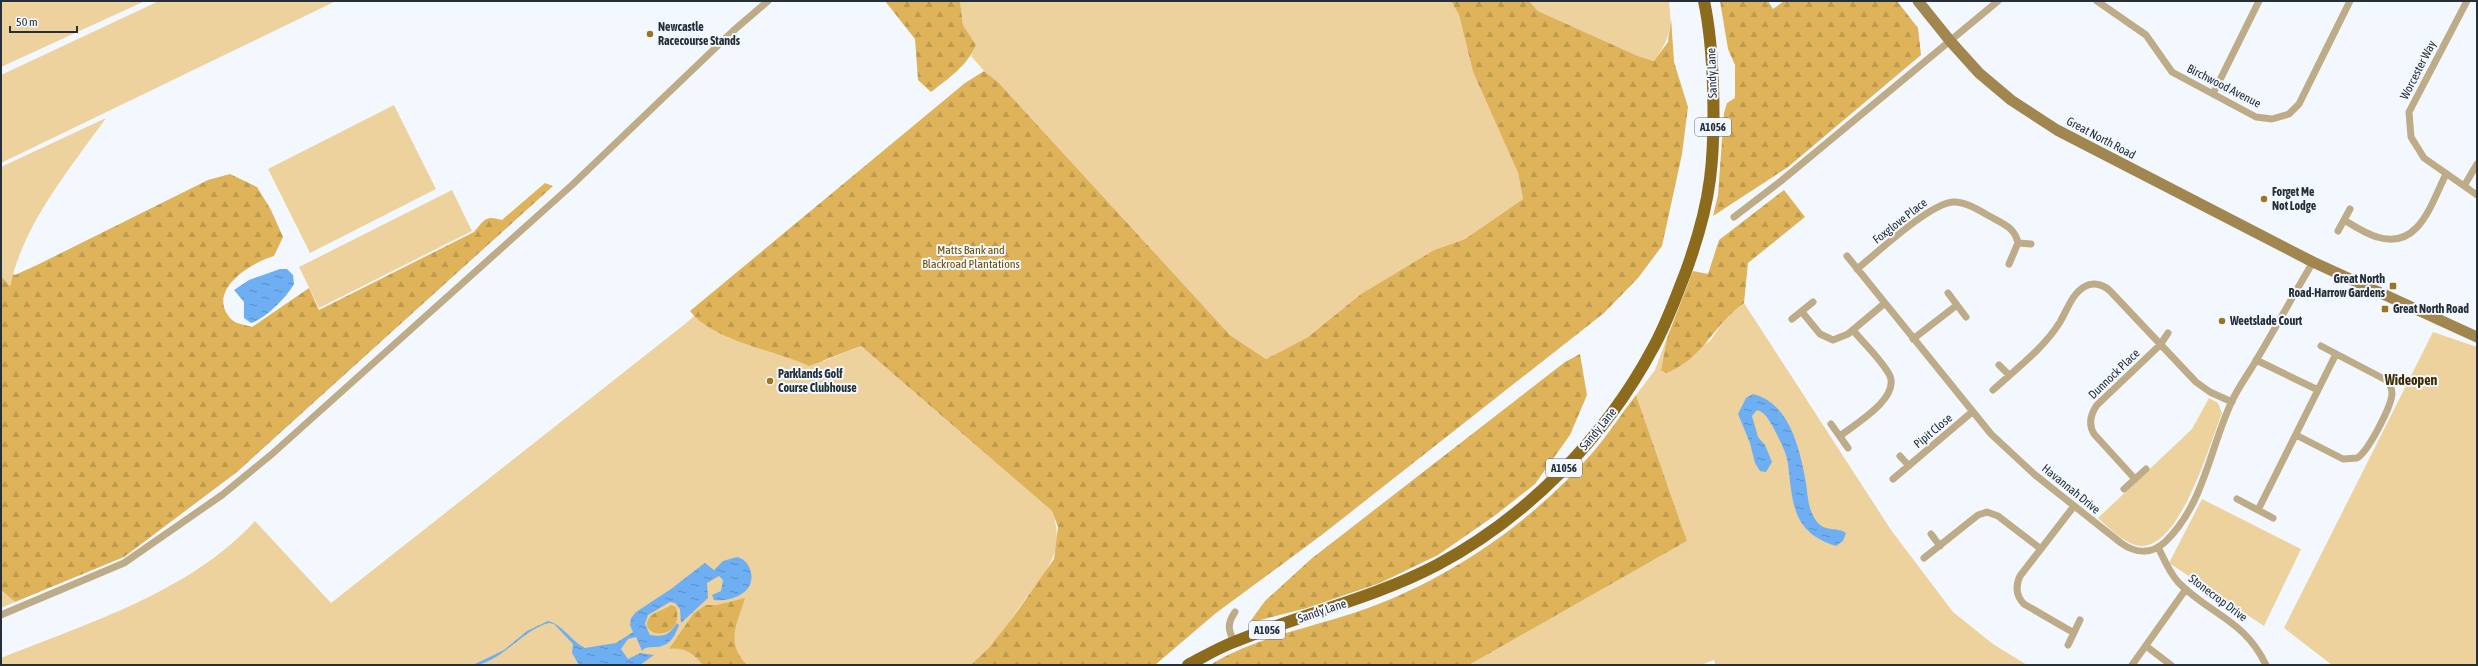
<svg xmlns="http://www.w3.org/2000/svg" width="2478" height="666" viewBox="0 0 2478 666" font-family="'Asap Condensed',sans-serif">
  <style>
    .green { fill: #edd29e }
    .forest { fill: url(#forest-firs) }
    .water { fill: url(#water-ripples) }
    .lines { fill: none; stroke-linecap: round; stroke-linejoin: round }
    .street { stroke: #beac88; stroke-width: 7 }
    .secondary { stroke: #a2864f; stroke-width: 11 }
    .primary { stroke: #8d6b1d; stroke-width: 12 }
    .poi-dot { fill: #9b7622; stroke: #f3f8fe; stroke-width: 1.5 }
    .labels { text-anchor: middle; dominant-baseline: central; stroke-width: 4; stroke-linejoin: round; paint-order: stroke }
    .shield { fill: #f3f8fe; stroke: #636b75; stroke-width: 1 }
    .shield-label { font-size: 11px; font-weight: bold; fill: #252f3a }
    .poi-label { font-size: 12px; font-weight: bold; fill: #252f3a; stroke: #f3f8fe; text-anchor: start }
    .street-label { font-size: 12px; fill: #252f3a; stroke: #f3f8fe }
    .park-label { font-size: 12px; fill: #6c5007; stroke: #f3f8fe }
    .quarter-label { font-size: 14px; font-weight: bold; fill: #3f2d04; stroke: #f3f8fe }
  </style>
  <defs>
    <pattern id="forest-firs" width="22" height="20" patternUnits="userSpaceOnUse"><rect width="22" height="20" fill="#deb359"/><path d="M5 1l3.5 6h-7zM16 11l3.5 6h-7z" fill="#be9a4e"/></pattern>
    <pattern id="water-ripples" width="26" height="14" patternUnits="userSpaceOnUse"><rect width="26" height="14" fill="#6daff2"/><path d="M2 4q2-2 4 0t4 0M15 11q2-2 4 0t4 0" fill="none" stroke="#598fc5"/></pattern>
  </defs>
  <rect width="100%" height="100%" fill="#f3f8fe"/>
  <path class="green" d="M1 1H145L1 67Z
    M159 1H336L1 163V75Z
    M960 1H1451L1459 15 1473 72 1518 173 1523 199 1465 239 1434 250 1361 294 1308 337 1266 359 1230 335 998 82 984 71 971 56 976 45 963 25Z
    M1529 1H1669C1672 29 1670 38 1654 61L1638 56 1538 11Z
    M394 105 436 189 310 253 268 169Z
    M106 118C69 170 24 223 10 286L1 276V167Z
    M452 190 472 231 319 308 299 267Z
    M723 291 824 361 861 346 1052 511C1070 560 1034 581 1011 620 1003 634 998 650 992 665H1V658C88 623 190 592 255 521L331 603 685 324Z
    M1744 303 1891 530 1953 612 1993 644 2027 665H1715L1714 660 1701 665H1469L1687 541 1636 395 1655 370 1667 338 1661 370 1710 341 1730 312Z
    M2433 332 2477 347V665H2332L2284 628Z
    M2209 398 2218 403 2222 413C2210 443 2181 547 2141 546 2126 545 2109 528 2098 518L2192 429Z
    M2202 499 2301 549 2264 626 2169 563Z
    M1 590 15 602 1 608Z"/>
  <path class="forest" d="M885 1H960L963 25 976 45C967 66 949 78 931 92L918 80 915 39Z
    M1451 1H1529L1538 11 1638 56 1654 61 1668 42 1671 18 1674 62 1688 107 1682 154 1662 246 1638 278 1604 313 1323 534 1216 613 1155 665H971L988 649 1011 620 1054 559 1058 527 1052 511 861 346 809 366C775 350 713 341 690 311L965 83 984 71 998 82 1230 335 1266 359 1308 337 1361 294 1434 250 1465 239 1523 199 1518 173 1473 72 1459 15Z
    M1720 1H1768L1773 9 1784 1H1897L1918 28 1921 55 1788 167 1713 216 1718 195 1724 113 1727 103 1735 98V65L1728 49Z
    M230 174 257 187 271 210 283 237 274 256C250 263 204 292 232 320 236 324 247 325 252 327L309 288 319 310 474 232C485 219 485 215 502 220L545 183 553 186 237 472 124 557 15 602 1 590V276L10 286 13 274 15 275 37 265 208 180Z
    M1784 190 1805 217 1748 263 1744 303C1714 323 1704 359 1666 373L1661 370 1667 338 1693 271 1708 274 1719 240Z
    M1580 354 1587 395 1570 435 1535 484 1497 514 1438 555 1380 583 1307 608 1249 623 1265 601 1311 559 1565 362Z
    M1636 395 1687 541 1469 665H1210C1257 636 1316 627 1368 608 1455 576 1534 520 1594 451 1609 433 1622 413 1636 395Z
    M745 598C737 624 725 643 747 665H703C693 653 684 647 669 649L694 613 706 605H717Z
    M671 605 676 607C686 644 634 637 650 617 654 612 666 609 671 605Z"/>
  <path class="water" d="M280 269H287L293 275 294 284C287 297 265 319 251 323L244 318V302L234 290 249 280Z
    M1753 394C1790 403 1800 450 1806 483 1808 497 1808 512 1818 523 1826 532 1838 527 1846 533L1843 541 1836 546C1791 532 1793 502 1788 464 1787 453 1778 437 1773 427 1768 419 1766 413 1757 410L1752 416 1758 437 1765 445 1772 462 1766 472 1760 471 1755 463 1750 443 1738 414 1746 398Z
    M737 557C744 559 747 562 750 569 758 592 732 602 714 600L712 595 721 591 723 580 719 576 707 583 708 598 681 623 680 609 675 603 670 602 648 615 645 624 650 635C665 637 669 635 677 623L679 625C668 658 649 641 642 651L636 637 628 639 621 649 628 659 640 653 654 655 640 665H579L572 653 573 644 554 624 549 623C524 628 499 665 473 665L504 650 527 631 548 621C562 624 571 641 585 648L616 643 633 632 630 625 631 618 636 612 671 589 702 565 705 563 714 570 723 561Z"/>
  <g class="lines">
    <path class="street" d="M2097 1 2146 35 2172 72 2256 117 2272 119 2289 114 2299 104 2350 1
      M2467 1 2409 112 2411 137 2424 158 2477 195
      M2213 94 2259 1
      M2464 186 2477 164
      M1734 217 1781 181 1998 1
      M2344 220C2354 226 2366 234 2377 237 2419 250 2431 204 2446 174
      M2338 231 2350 209
      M1847 256 1991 434 2034 474 2121 543C2135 553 2151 555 2165 542 2204 505 2210 447 2232 401 2239 386 2249 373 2257 359 2276 327 2294 294 2313 262
      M2009 264 2018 243 2031 244
      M1857 269C1877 253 1931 202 1954 202 1967 202 1980 211 1991 217 2004 224 2015 228 2018 243
      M1948 293 1966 317
      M1802 312 1820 334 1833 340 1848 334 1885 303
      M1792 319 1813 302
      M1913 339 1957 305
      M2256 360 2318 390
      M1999 365 2009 375
      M1993 390C2016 369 2044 348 2060 322 2067 310 2072 294 2084 287 2094 281 2105 285 2112 293L2196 382 2210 392 2232 402
      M1831 424 1848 448
      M2296 435 2343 459 2357 458C2368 452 2391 407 2392 394 2392 389 2390 384 2386 380L2321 346
      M1840 436C1855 424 1899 399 1890 376 1882 360 1864 344 1853 330
      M1900 456 1909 466
      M1893 479 1972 412
      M2135 479 2094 434C2088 424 2090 415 2097 405L2160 345 2168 333
      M2124 489 2146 469
      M2237 499 2273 518
      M2258 510 2336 354
      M1931 534 1940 546
      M2158 547C2164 559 2169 572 2178 582 2209 614 2245 620 2266 665
      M1924 558 1978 515 1987 512 1998 516 2041 549
      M1 615 124 563 222 495 272 454 572 185 733 31 768 1
      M2074 633 2024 604C2016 596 2015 587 2020 576L2074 506
      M1234 642C1228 629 1227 624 1235 612
      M2068 645 2080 620
      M2146 646 2171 665
      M2132 665 2186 589"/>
    <path class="secondary" d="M1918 1 1951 42 1979 73 2011 100 2057 130 2313 262 2477 337"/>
    <path class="primary" d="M1188 665C1203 657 1218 648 1234 642 1301 614 1372 599 1437 565 1527 517 1605 438 1653 348 1666 325 1675 299 1685 274 1696 244 1706 211 1710 179 1714 148 1714 116 1713 85 1712 57 1710 29 1704 1"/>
  </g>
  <g class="poi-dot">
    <circle cx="650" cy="34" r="4"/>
    <circle cx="2264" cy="199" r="4"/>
    <rect x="2389" y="282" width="8" height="8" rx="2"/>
    <rect x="2381" y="305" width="8" height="8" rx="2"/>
    <circle cx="2222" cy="321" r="4"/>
    <circle cx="770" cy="381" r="4"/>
  </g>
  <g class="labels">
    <g class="shield">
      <rect x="1695" y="118" width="36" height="18" rx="3"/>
      <rect x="1546" y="459" width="36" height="18" rx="3"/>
      <rect x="1249" y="621" width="36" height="18" rx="3"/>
    </g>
    <g class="shield-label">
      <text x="1713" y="127">A1056</text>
      <text x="1564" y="468">A1056</text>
      <text x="1267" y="630">A1056</text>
    </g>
    <g class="poi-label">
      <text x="658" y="27">Newcastle<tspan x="658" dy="14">Racecourse Stands</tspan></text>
      <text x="2272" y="192">Forget Me<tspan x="2272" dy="14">Not Lodge</tspan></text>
      <text x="2385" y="279" text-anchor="end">Great North<tspan x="2385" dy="14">Road-Harrow Gardens</tspan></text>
      <text x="2393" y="309">Great North Road</text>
      <text x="2230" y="321">Weetslade Court</text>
      <text x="778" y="374">Parklands Golf<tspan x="778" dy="14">Course Clubhouse</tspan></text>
    </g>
    <g class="street-label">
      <text transform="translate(2418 70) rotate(-63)">Worcester Way</text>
      <text transform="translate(1712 73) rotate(-92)">Sandy Lane</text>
      <text transform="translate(2224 86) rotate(27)">Birchwood Avenue</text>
      <text transform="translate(2101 138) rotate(28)">Great North Road</text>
      <text transform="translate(1900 221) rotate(-38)">Foxglove Place</text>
      <text transform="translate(2114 374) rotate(-44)">Dunnock Place</text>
      <text transform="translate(1598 429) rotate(-51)">Sandy Lane</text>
      <text transform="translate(1933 431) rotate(-40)">Pipit Close</text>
      <text transform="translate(2071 489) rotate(39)">Havannah Drive</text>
      <text transform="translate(2218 598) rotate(37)">Stonecrop Drive</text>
      <text transform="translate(1322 611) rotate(-19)">Sandy Lane</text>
    </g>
    <g class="park-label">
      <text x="971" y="250">Matts Bank and<tspan x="971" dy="14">Blackroad Plantations</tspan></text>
    </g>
    <g class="quarter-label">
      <text x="2411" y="380">Wideopen</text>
    </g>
  </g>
  <rect width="2478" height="666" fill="none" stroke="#252f3a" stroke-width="4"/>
  <path d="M10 26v6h67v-6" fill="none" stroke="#252f3a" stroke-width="2"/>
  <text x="16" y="26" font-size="12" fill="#252f3a" stroke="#f3f8fe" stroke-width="3" paint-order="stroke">50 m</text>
</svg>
